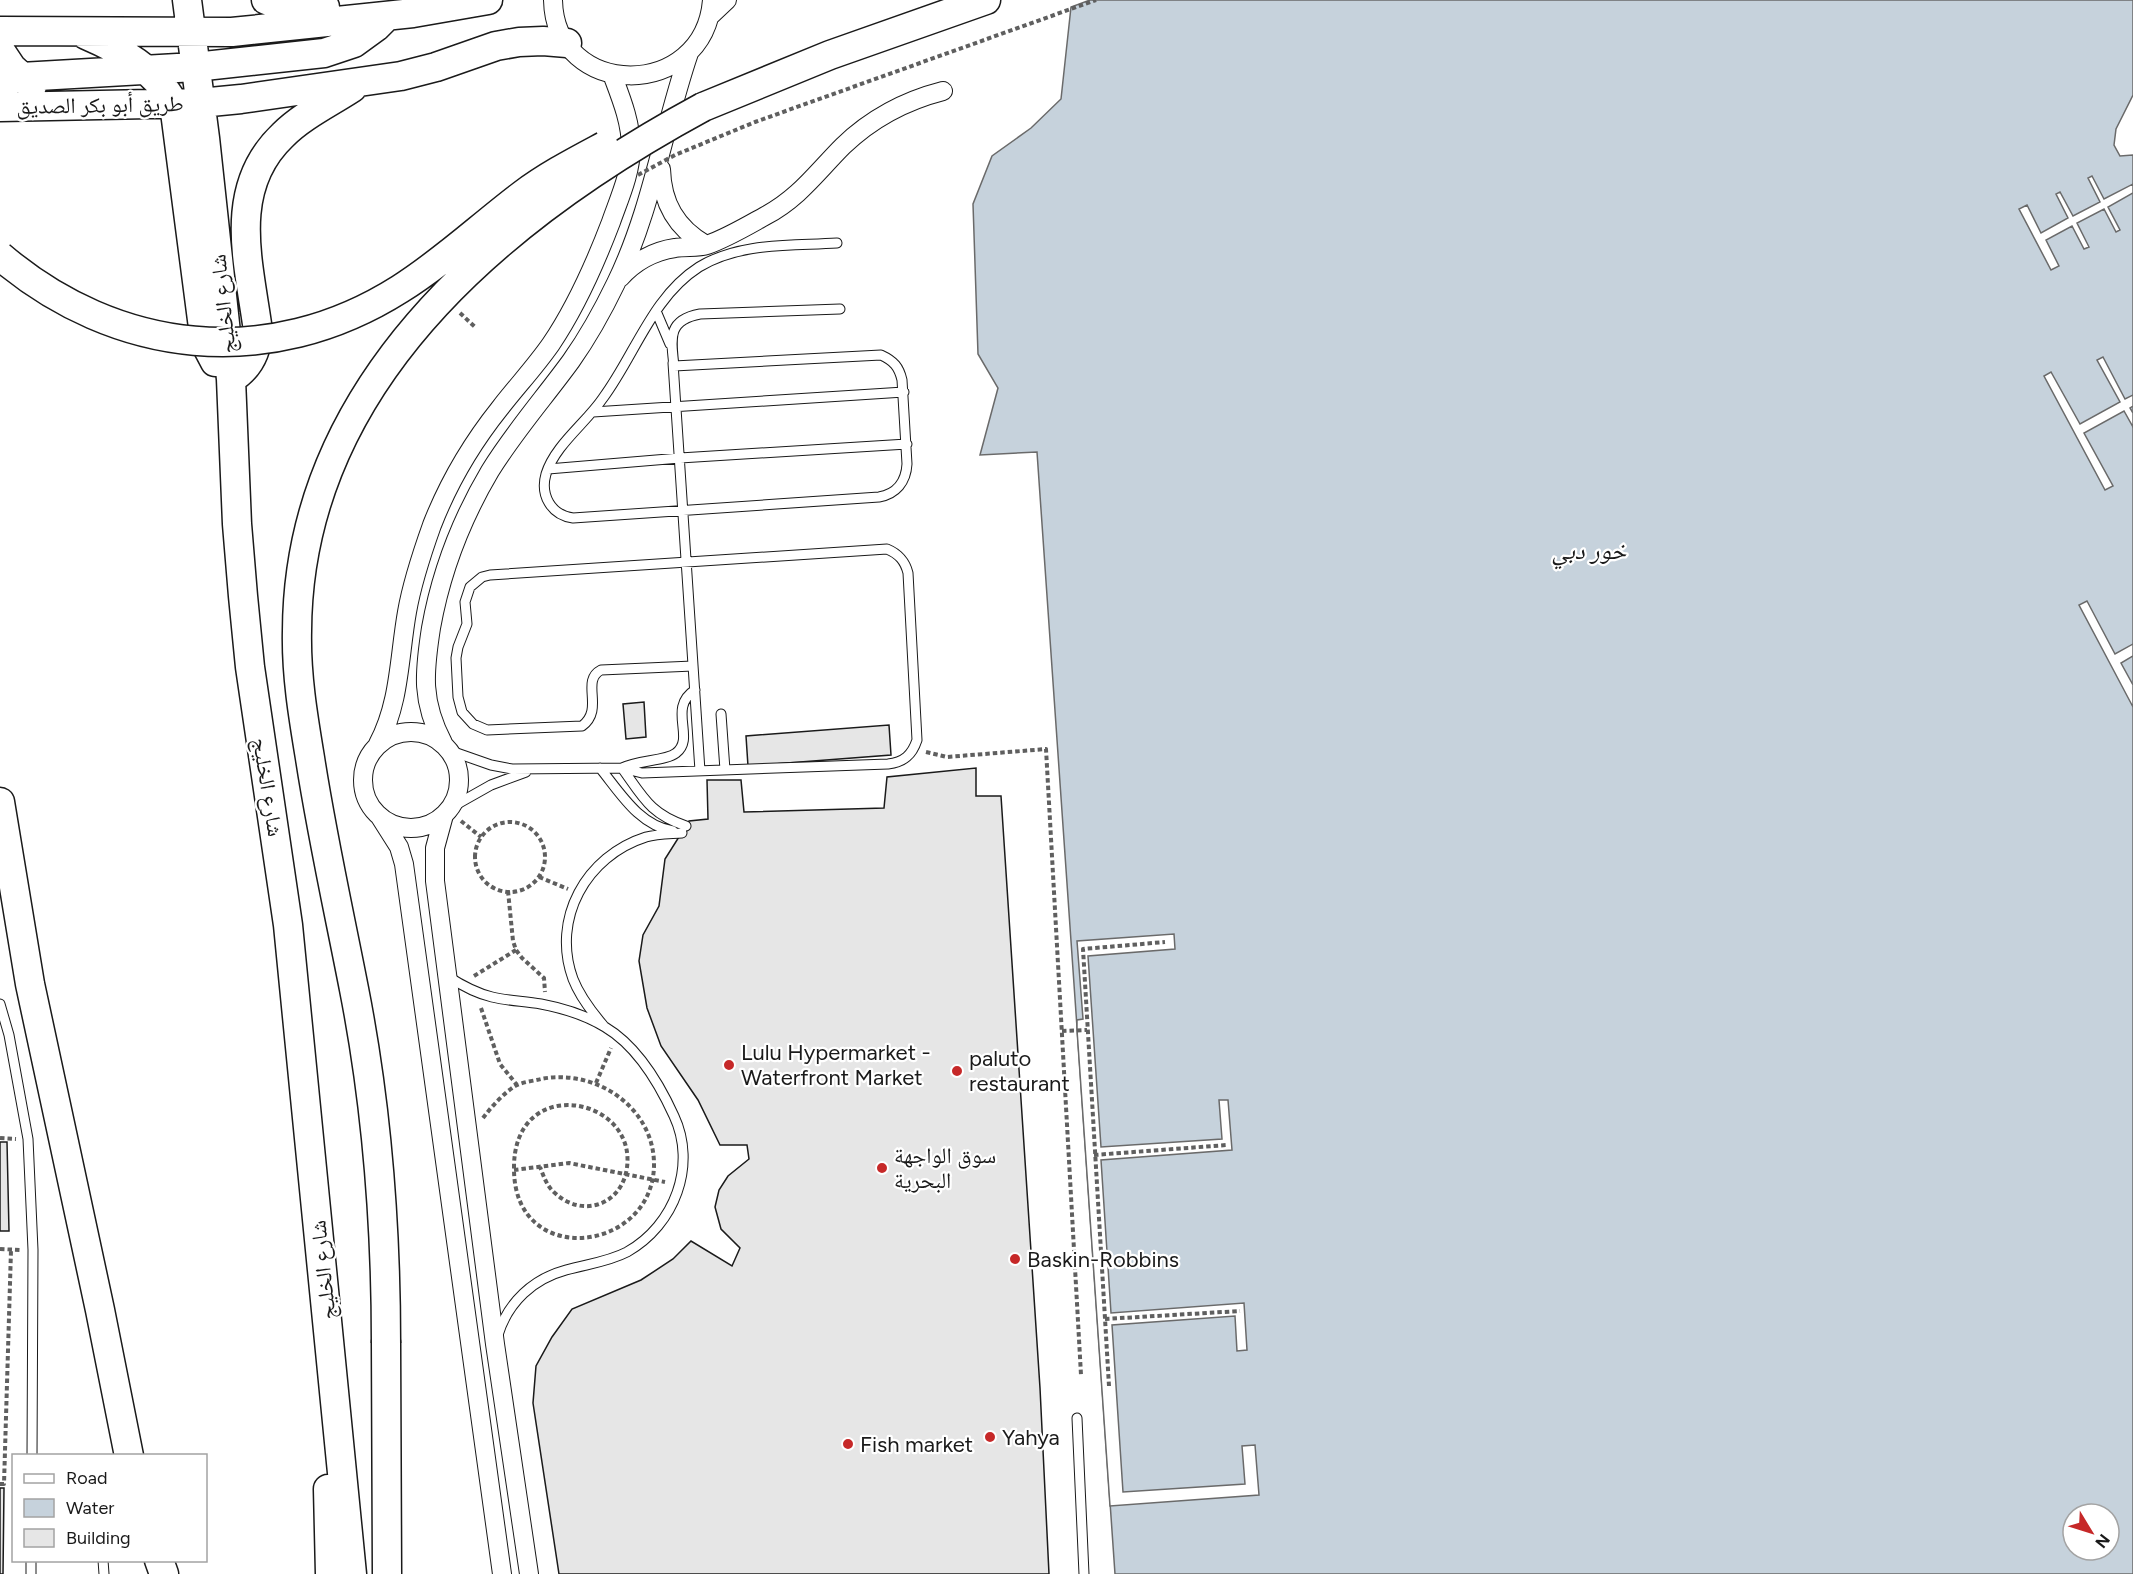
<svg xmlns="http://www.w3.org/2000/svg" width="2133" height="1574" viewBox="0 0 2133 1574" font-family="Figtree,'Noto Naskh Arabic',sans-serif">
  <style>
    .water { fill: #c6d2dc; stroke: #6a6a6a; stroke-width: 1.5; fill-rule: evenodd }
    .pier { fill: #fff; stroke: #6a6a6a; stroke-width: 1.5 }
    .building { fill: #e6e6e6; stroke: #1a1a1a; stroke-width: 1.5 }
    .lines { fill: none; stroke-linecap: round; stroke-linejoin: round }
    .service-casing { stroke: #1a1a1a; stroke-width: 11 }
    .minor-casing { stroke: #1a1a1a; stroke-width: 20 }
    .primary-casing { stroke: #1a1a1a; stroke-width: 31 }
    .path { stroke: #5f5f5f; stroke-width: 4; stroke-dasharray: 4.5 3; stroke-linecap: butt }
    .service { stroke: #fff; stroke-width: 9 }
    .minor { stroke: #fff; stroke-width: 18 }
    .primary { stroke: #fff; stroke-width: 28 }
    .primary-bridge-casing { stroke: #1a1a1a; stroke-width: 31; stroke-linecap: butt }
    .path-bridge { stroke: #5f5f5f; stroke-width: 4; stroke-dasharray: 4.5 3; stroke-linecap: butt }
    .primary-bridge { stroke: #fff; stroke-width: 28 }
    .poi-dot { fill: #c62828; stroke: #fff; stroke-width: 2 }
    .labels { text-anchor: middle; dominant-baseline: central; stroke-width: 4.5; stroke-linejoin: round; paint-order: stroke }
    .street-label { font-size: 22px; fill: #1a1a1a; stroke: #fff }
    .poi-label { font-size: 22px; fill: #1a1a1a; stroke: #fff; text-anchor: start }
    .water-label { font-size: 24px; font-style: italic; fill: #1a1a1a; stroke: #fff }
  </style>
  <rect width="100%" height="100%" fill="#fff"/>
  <path class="water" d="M1090 0H2133V95L2116 129 2114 145 2120 156 2133 155V1574H1115L1037 452 980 455 998 388 978 354 973 204 992 156 1031 128 1061 99 1071 7ZM2073 1514H2109V1550H2073Z"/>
  <path class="pier" d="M2092 176 2104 199 2133 184V193L2108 207 2120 230 2116 232 2104 209 2077 223 2089 247 2084 249 2072 226 2046 240 2059 266 2051 270 2019 209 2027 205 2041 233 2068 218 2056 194 2060 192 2073 216 2100 202 2088 178Z
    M2103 357 2125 399 2133 395V406L2130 408 2133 413V427L2124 411 2084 433 2113 486 2105 490 2044 376 2051 372 2080 424 2120 402 2097 360Z
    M2087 601 2115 654 2133 644V656L2121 663 2133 685V707L2079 605Z
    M1174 934 1175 949 1088 956 1101 1147 1222 1139 1219 1100H1228L1232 1150 1101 1160 1111 1313 1244 1303 1247 1350 1237 1351 1235 1316 1112 1325 1123 1492 1245 1484 1242 1446 1255 1445 1259 1495 1110 1506 1077 1030V1020L1083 1019 1077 941Z"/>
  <path class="building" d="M644 702 646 737 626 739 623 704Z
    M889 725 891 755 748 766 746 736Z
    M976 768V796H1001L1040 1388 1049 1574H559L533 1403 536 1366 552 1337 572 1309 641 1280 673 1259 691 1241 732 1266 740 1248 721 1229 715 1207 719 1190 728 1176 749 1159 747 1145H720L698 1100 661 1046 647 1008 639 961 643 935 659 906 665 859 689 821 708 819 707 780H741L744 812 884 808 887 777Z
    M0 1142H7L9 1231H0Z
    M0 1488H4L3 1574H0Z"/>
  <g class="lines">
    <defs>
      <path id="service" d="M837 243C791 246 740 242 699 267 652 297 635 355 603 398 586 423 555 445 546 474 540 495 551 515 573 518L879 497C896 494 906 482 907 464L902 380C899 367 894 361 881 355L674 366C671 339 667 320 700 314L840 309
        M656 311 670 344
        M673 363 700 771
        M593 412 904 392
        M548 469 680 458 907 444
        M721 714 725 770
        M451 751 491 765 512 769 622 768 642 773 888 764C904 762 912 755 917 740L908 573C905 561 899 554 887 549L490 575 482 577 470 587 465 602 467 624 458 647 456 658 458 697 462 712 473 724 487 730 582 726C605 709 580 681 601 670L693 666
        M600 768C621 794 639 825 673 831
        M622 768C638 760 666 761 676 753 696 738 667 708 695 690
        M622 768C643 797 650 814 686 826
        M452 807 491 785 526 772
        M447 976C461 985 475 993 492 997 508 1001 525 1001 541 1004 562 1008 587 1016 605 1027 637 1046 659 1083 674 1116 697 1165 675 1225 627 1252 608 1262 587 1264 566 1270 533 1279 508 1302 498 1335
        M0 1004 9 1035 28 1139 33 1250 32 1456
        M603 1025C591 1011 580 997 573 979 551 919 586 856 646 837 657 834 670 834 682 833
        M1077 1418 1084 1574
        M103 1560 104 1574
        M31 1574V1560"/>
      <path id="minor" d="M553 0C555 100 704 101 712 0
        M709 17 727 0
        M661 169C662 203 676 228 706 245
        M620 278C634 262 654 251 675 248 685 246 698 248 707 245 727 238 747 226 765 216 799 198 817 172 843 146 872 118 904 101 943 91
        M363 780a48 48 0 1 1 96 0a48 48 0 1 1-96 0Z
        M443 743C421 701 424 673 431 628 441 572 461 520 490 471 514 432 544 398 571 361 588 337 603 310 616 283 652 209 663 129 689 53
        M378 744C400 703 399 657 407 612 412 583 422 553 432 525 448 484 472 443 500 408 517 386 535 367 551 344 576 307 595 264 611 222 619 199 631 173 631 148 631 122 621 98 612 74
        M444 815 435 848V881L495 1344 529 1574
        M380 817 399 847 404 864 502 1574"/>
      <path id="primary" d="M187 0 205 138 231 379 237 524 243 596 250 667 288 925 352 1574
        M266 0 282 6 325 7
        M0 31 232 32 413 13 488 0
        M86 35C121 50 156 70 174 104L205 343 215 362
        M0 50 12 68 32 86
        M0 83 21 77 195 67 324 53 354 43 376 27 386 17
        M0 107 200 103 241 99 401 76 436 67 496 46 519 42 543 41 567 43
        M703 107 830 55 986 0
        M231 379C249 368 257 352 258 331 249 263 226 189 283 135 302 116 329 103 352 88
        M0 802 30 984 100 1310 129 1456
        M386 1343 387 1574
        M328 1489 330 1574
        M159 1560 164 1574"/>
    </defs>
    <use href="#service" class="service-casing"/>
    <use href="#minor" class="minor-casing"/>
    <use href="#primary" class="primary-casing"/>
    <path class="path" d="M460 313 475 327
      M926 752 947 757 1046 749 1081 1375
      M461 821 481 837
      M475 857a35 35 0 1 1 70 0a35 35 0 1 1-70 0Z
      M539 877 568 889
      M508 891 513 941 516 950 522 958 544 978 545 992
      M474 976 516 950
      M481 1008 500 1064 517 1085
      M1062 1031 1087 1030
      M596 1083 611 1048
      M483 1118C492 1106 503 1094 515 1086 522 1082 533 1081 541 1079 596 1068 655 1108 654 1166 652 1253 515 1269 514 1170 512 1070 643 1097 626 1173 618 1206 582 1217 556 1194 547 1187 544 1177 540 1167
      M0 1138 16 1139
      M1094 1155 1227 1145
      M514 1170 569 1163 665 1182
      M0 1249 20 1250
      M1105 1319 1240 1311
      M1109 1386 1083 949 1165 942
      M0 1484H4L11 1250"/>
    <use href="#service" class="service"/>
    <use href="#minor" class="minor"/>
    <use href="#primary" class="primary"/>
    <defs>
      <path id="primary-bridge" d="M0 256C116 355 269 372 400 289 443 262 481 226 522 195 547 176 576 161 604 146
        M386 1343C386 1223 377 1106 354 989 339 912 322 836 310 758 303 716 296 674 297 631 298 382 502 216 703 107"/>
    </defs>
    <use href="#primary-bridge" class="primary-bridge-casing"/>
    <path class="path-bridge" d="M638 175 675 155 755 122 1096 0"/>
    <use href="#primary-bridge" class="primary-bridge"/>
  </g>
  <g class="poi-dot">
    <circle cx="729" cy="1065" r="6"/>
    <circle cx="957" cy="1071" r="6"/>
    <circle cx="882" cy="1168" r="6"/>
    <circle cx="1015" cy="1259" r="6"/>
    <circle cx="990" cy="1437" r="6"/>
    <circle cx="848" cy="1444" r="6"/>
  </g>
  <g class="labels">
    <g class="street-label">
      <text transform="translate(100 105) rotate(-1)">طريق أبو بكر الصديق</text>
      <text transform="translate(223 304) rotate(-96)">شارع الخليج</text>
      <text transform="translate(268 787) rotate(81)">شارع الخليج</text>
      <text transform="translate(323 1270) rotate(-96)">شارع الخليج</text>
    </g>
    <g class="poi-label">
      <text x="741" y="1052">Lulu Hypermarket -<tspan x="741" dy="25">Waterfront Market</tspan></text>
      <text x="969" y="1058">paluto<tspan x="969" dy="25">restaurant</tspan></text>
      <text x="894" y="1155">سوق الواجهة<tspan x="894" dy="25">البحرية</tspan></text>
      <text x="1027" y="1259">Baskin-Robbins</text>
      <text x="1002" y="1437">Yahya</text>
      <text x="860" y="1444">Fish market</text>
    </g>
    <g class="water-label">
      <text x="1589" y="550">خور دبي</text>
    </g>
  </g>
  <rect x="12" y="1454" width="195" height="108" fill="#ffffff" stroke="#a3a3a3" stroke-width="1.5"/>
  <rect x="24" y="1474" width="30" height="9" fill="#ffffff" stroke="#a3a3a3" stroke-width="1.5"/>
  <text x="66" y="1484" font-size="18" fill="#1a1a1a">Road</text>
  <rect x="24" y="1499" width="30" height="18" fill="#c6d2dc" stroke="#a3a3a3" stroke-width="1.5"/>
  <text x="66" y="1514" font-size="18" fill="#1a1a1a">Water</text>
  <rect x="24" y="1529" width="30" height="18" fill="#e6e6e6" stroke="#a3a3a3" stroke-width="1.5"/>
  <text x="66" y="1544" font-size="18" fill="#1a1a1a">Building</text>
  <g transform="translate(2091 1532) rotate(128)"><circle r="28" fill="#ffffff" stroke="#a3a3a3" stroke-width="1.5"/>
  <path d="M0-4.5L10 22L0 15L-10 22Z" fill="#c62828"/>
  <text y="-9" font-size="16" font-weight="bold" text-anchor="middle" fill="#1a1a1a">N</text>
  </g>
</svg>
